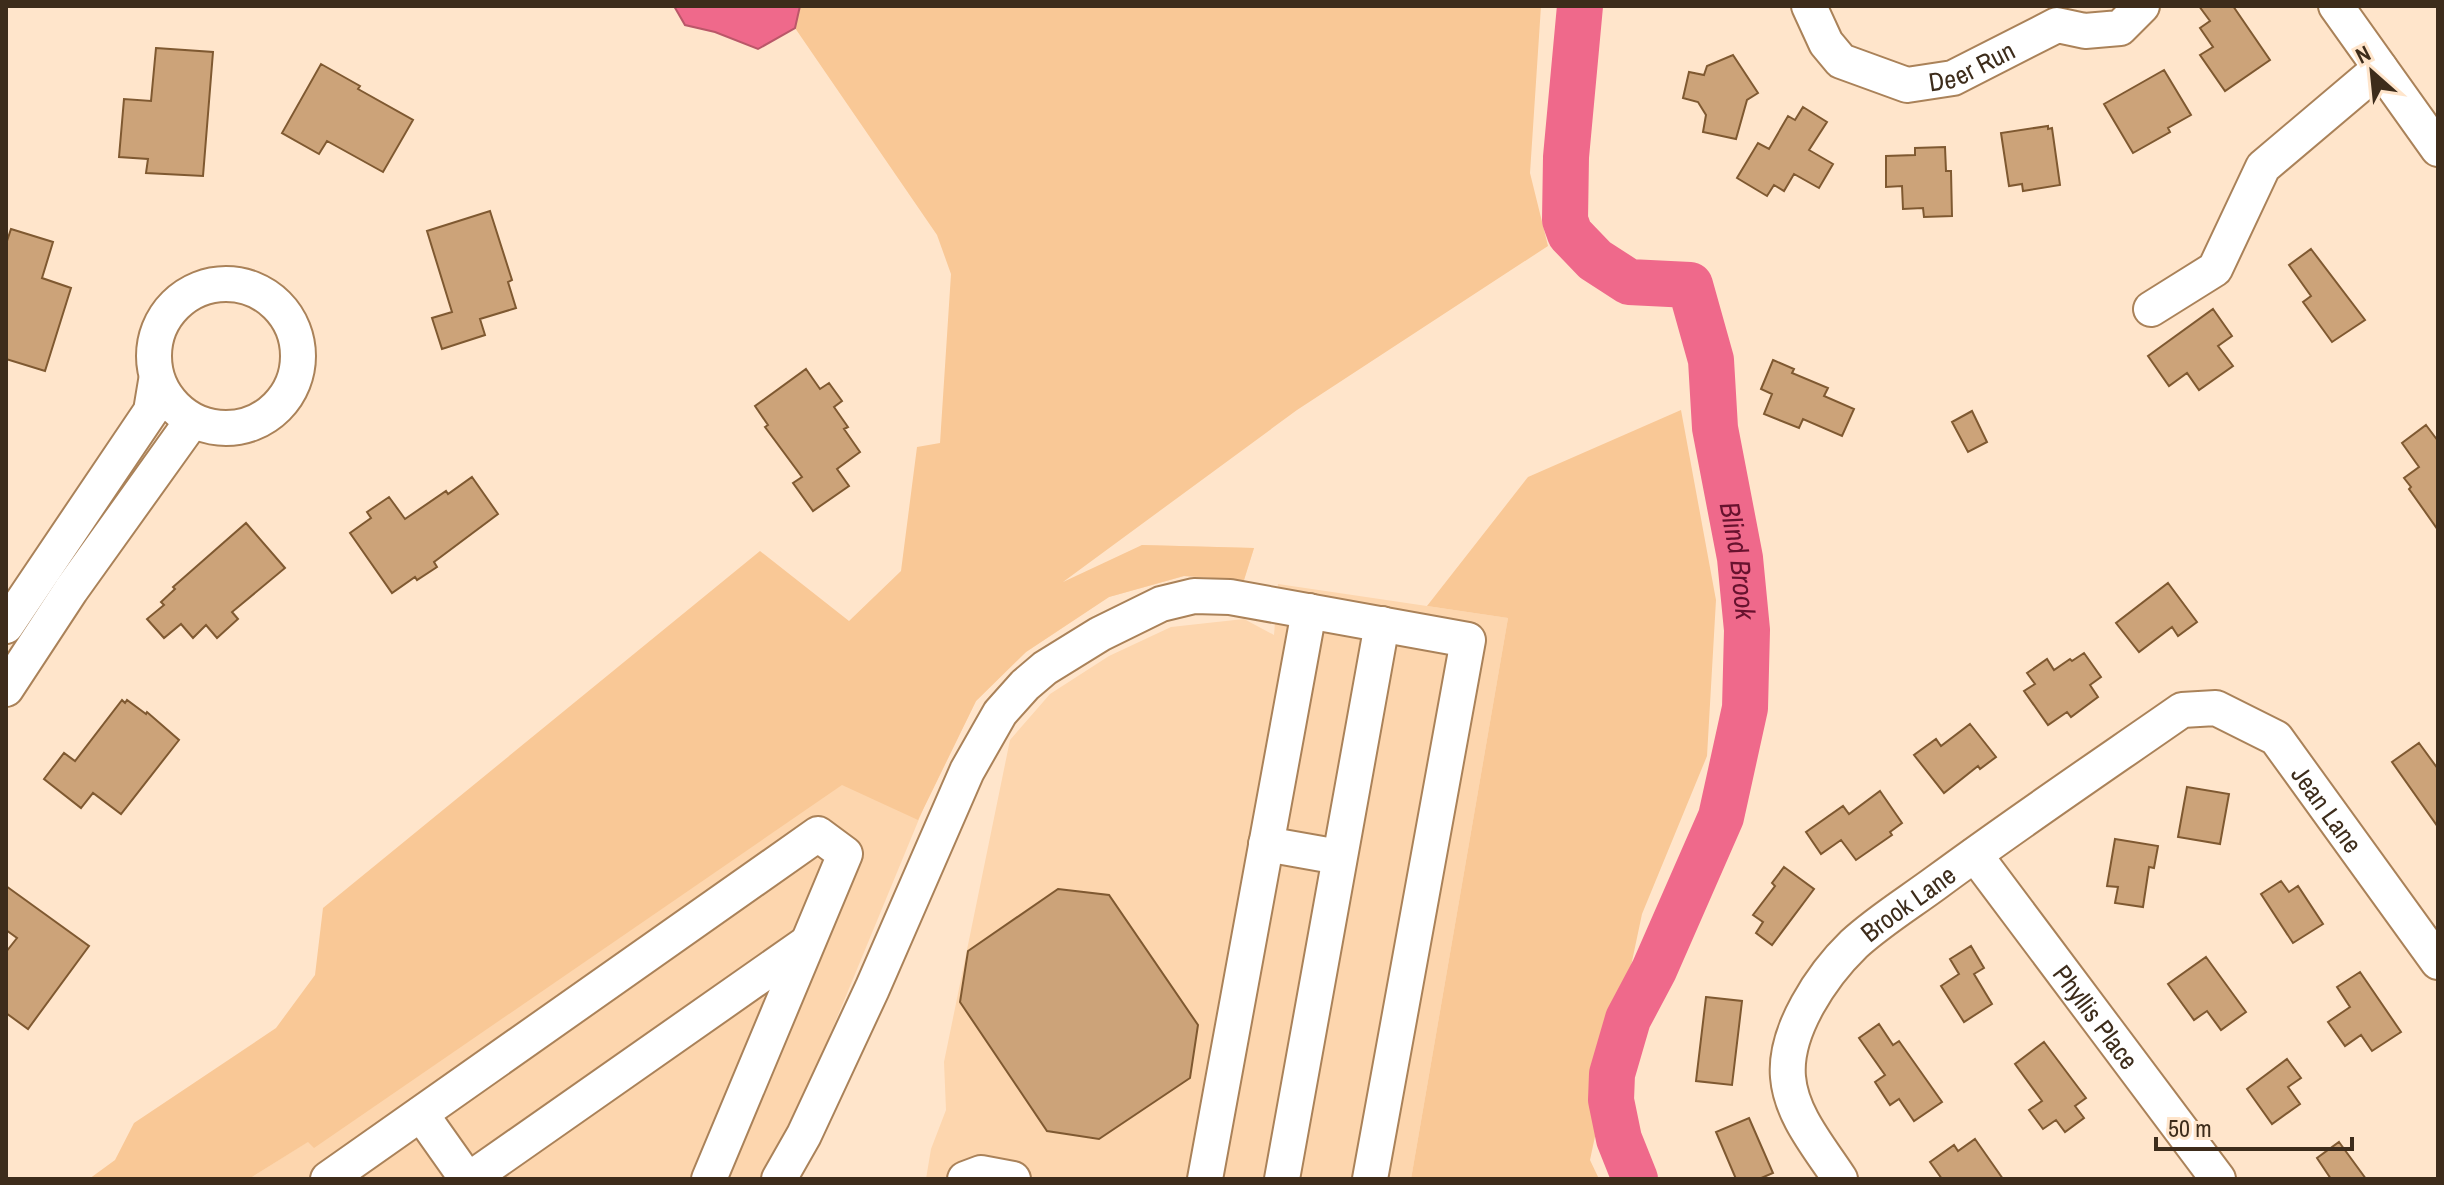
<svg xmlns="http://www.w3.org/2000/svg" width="2444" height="1185" viewBox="0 0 2444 1185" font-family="'Archivo Narrow',sans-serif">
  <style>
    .built { fill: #fdd6ae }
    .green { fill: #f9c896 }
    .water { fill: #ef698b; stroke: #ba5769; stroke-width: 2 }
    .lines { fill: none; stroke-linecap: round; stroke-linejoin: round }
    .river { stroke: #ef698b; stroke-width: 46 }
    .building { fill: #cca379; stroke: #7f5931; stroke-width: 2 }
    .minor-casing { stroke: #aa8259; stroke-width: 38 }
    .minor { stroke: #fff; stroke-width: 34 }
    .labels { text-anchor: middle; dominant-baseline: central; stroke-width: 6; stroke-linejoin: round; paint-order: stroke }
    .street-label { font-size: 26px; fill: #3d2c1b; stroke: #ffe5cb }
    .water-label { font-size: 28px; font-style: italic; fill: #67122e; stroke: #ffe5cb }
  </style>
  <rect width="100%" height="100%" fill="#ffe5cb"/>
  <path class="built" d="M1142 545 1254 548 1244 580 1184 576 1109 597 1026 652 976 701 924 807 791 1129 761 1179H249L309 1141Z
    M1278 584 1508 618 1411 1179H926L931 1149 946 1110 944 1062 1010 740 1050 694 1109 656 1171 627 1244 619 1274 635Z"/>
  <path class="green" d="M800 6H1541L1530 173 1548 246 1297 410 1063 582 1142 545 1254 548 1244 580 1184 576 1109 597 1026 652 976 701 918 820 842 785 314 1148 308 1142 249 1179H89L115 1160 134 1123 276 1028 315 975 323 908 760 551 849 621 901 571 917 447 940 443 951 274 937 235 795 28Z
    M1681 410 1716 600 1707 756 1642 914 1590 1160 1599 1179H1411L1508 618 1427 606 1528 477Z"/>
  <path class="water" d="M674 6H800L795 28 758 49 715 32 685 25Z"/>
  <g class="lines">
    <path class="river" id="s1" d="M1580 6 1566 157 1565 220 1570 234 1595 260 1629 282 1690 285 1711 360 1715 428 1740 558 1747 630 1745 708 1721 817 1654 970 1628 1019 1612 1074 1611 1100 1619 1139 1635 1179"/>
  </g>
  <path class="building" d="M2199 6H2233L2270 60 2225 91 2200 55 2213 47 2200 28 2210 21Z
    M156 48 213 52 203 176 146 173 148 159 119 157 124 99 151 101Z
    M1733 55 1758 93 1747 100 1736 139 1703 132 1706 115 1698 102 1683 98 1689 72 1704 75 1707 66Z
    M321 64 360 86 358 89 413 120 383 172 327 141 319 154 282 133Z
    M2164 70 2191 115 2168 128 2170 132 2133 153 2104 104Z
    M1803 107 1827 122 1809 150 1833 164 1819 188 1794 174 1784 191 1774 185 1767 196 1737 178 1758 143 1769 149 1788 116 1795 120Z
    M2048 126V129L2052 128 2060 185 2023 191 2022 184 2009 186 2001 133Z
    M1945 147 1946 171H1951L1952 216 1924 217 1923 208 1903 209 1902 186 1886 187V156L1915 155V148Z
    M490 211 512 280 508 282 516 308 480 319 485 335 442 349 432 318 452 312 427 231Z
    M11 229 53 242 42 278 71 288 45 371 6 359V244Z
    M2311 249 2365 320 2332 342 2303 302 2311 296 2289 265Z
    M2213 309 2232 336 2218 346 2233 366 2199 390 2187 373 2169 386 2148 356Z
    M1773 360 1794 369 1792 373 1828 388 1824 396 1854 409 1842 436 1803 419 1799 428 1764 414 1772 394 1761 389Z
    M806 369 820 389 829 383 842 401 834 407 848 427 844 429 860 452 837 469 849 486 813 511 793 483 802 477 765 427 768 425 755 406Z
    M1972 411 1987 442 1968 452 1952 422Z
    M2426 425 2438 441V530L2409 489 2411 487 2404 478 2419 467 2402 443Z
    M472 477 498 514 434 562 437 567 417 580 415 577 392 593 350 533 371 518 367 512 389 497 405 519 446 491 448 494Z
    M246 523 285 568 232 612 238 619 217 638 206 625 193 638 181 624 164 638 147 619 164 605 161 602 175 589 173 587Z
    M2168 583 2197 622 2178 636 2172 627 2139 652 2116 623Z
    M2084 653 2101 677 2090 685 2098 697 2071 717 2067 712 2048 725 2024 691 2035 684 2027 673 2047 659 2054 670 2070 659 2072 661Z
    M122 700 125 703 127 700 146 714 147 712 179 740 121 814 93 793 81 808 44 779 64 753 75 761Z
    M1970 724 1996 757 1980 769 1978 766 1944 793 1914 755 1936 739 1941 746Z
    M2419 743 2438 769V827L2392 762Z
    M2187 787 2229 794 2220 844 2178 837Z
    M1880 791 1902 823 1890 832 1892 835 1856 860 1841 840 1821 854 1806 832 1843 806 1849 814Z
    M2115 839 2158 846 2154 868 2149 867 2143 907 2115 903 2118 887 2107 886Z
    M1784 867 1814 889 1772 945 1756 933 1763 922 1753 915 1775 886 1772 883Z
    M2281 881 2289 892 2298 886 2323 924 2293 943 2261 894Z
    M6 886 89 946 28 1029 6 1013V952L17 938 6 930Z
    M1058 889 1109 895 1198 1025 1190 1078 1099 1139 1047 1131 960 1002 968 951Z
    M1971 946 1984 968 1974 974 1992 1004 1964 1022 1941 986 1959 974 1950 959Z
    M2206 957 2246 1012 2221 1030 2207 1011 2194 1020 2168 984Z
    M2360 972 2401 1032 2372 1051 2361 1035 2345 1046 2328 1022 2350 1007 2337 987Z
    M1706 997 1742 1001 1732 1085 1696 1081Z
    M1879 1024 1893 1045 1899 1041 1942 1102 1914 1121 1899 1099 1890 1105 1875 1082 1885 1075 1859 1038Z
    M2044 1042 2086 1098 2075 1106 2084 1118 2065 1132 2056 1120 2043 1129 2029 1110 2042 1101 2015 1064Z
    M2287 1059 2301 1078 2288 1087 2300 1104 2272 1124 2247 1089Z
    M1749 1118 1773 1173 1759 1179H1736L1716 1132Z
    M1975 1139 2003 1179H1942L1930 1162 1954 1145 1958 1151Z
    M2339 1142 2366 1179H2331L2317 1158Z"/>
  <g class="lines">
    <defs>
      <g id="minor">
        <path id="s2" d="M1809 6 1826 43 1841 61 1907 85 1953 78 2057 25 2085 31 2120 28 2142 6"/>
        <path d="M2336 6 2438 149"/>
        <circle cx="226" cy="356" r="72"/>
        <path d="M2151 309 2215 269 2263 167 2380 68"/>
        <path d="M6 626 151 411 156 381"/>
        <path d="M6 689 71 590 192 421"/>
        <path d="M1266 844 1339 857"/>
        <path id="s3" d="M1975 855 2218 1179"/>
        <path d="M421 1114 467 1179"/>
        <path d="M328 1179 818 834 845 854 709 1179"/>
        <path d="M470 1179 807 943"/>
        <path d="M779 1179 804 1135 872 989 967 771 1000 713 1025 685 1045 668 1100 634 1161 604 1194 596 1230 597 1468 640 1370 1179"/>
        <path d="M965 1179 981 1173 1013 1179"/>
        <path d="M1205 1179 1309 611"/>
        <path d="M1282 1179 1382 624"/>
        <path id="s4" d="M1840 1179C1820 1148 1791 1115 1788 1077 1784 1031 1822 975 1854 944 1879 921 1910 902 1937 882 2017 823 2100 767 2182 710L2216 708 2276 738 2438 962"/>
      </g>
    </defs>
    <use href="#minor" class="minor-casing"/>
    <use href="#minor" class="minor"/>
  </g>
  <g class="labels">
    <g class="street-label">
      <text stroke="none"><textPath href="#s2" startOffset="202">Deer Run</textPath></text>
      <text stroke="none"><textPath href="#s4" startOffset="860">Jean Lane</textPath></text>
      <text stroke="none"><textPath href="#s4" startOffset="336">Brook Lane</textPath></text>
      <text stroke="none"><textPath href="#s3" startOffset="202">Phyllis Place</textPath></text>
    </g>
    <g class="water-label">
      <text stroke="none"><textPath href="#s1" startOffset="648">Blind Brook</textPath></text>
    </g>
  </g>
  <rect width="2444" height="1185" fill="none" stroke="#3d2c1b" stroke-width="16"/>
  <g transform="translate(2372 72) rotate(333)" stroke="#ffe5cb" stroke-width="6" paint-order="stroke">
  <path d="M0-6L14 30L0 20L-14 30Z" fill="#3d2c1b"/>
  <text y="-12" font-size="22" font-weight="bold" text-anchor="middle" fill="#3d2c1b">N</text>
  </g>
  <path d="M2156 1137v12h196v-12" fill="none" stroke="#3d2c1b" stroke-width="4"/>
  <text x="2168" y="1137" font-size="24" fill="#3d2c1b" stroke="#ffe5cb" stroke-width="6" paint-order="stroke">50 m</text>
</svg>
